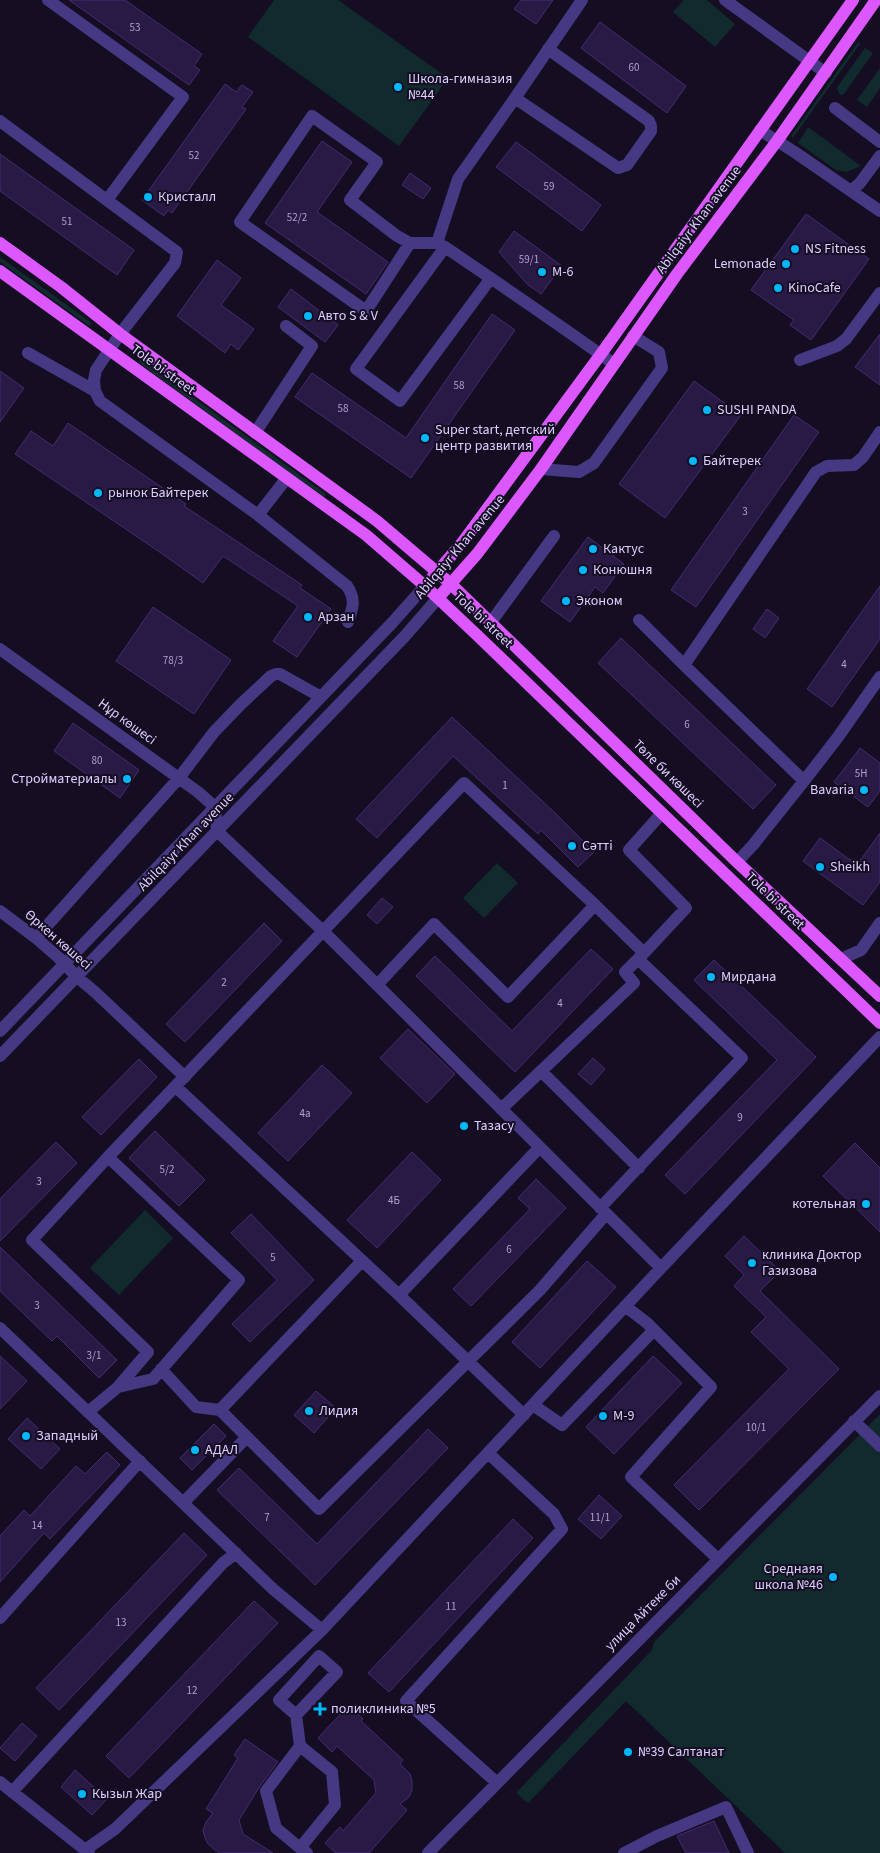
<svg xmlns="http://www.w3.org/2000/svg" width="880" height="1853" viewBox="0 0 880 1853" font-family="'Source Sans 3',sans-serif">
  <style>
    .green { fill: #112a2d }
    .building { fill: #291945; stroke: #452b71 }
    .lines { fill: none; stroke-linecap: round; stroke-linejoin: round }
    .minor { stroke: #473883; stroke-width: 12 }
    .major { stroke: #dd57ff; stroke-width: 12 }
    .poi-dot { fill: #00b7fb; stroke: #150e23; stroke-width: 2 }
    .labels { text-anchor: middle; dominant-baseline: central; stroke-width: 4; stroke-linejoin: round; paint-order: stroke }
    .number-label { font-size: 11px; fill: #b0a2d0 }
    .poi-label { font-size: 14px; fill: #ddd0ff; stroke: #150e23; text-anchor: start }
    .street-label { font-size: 14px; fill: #ddd0ff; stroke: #150e23 }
  </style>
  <rect width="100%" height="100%" fill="#150e23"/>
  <path class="green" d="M274 0H338L448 78 399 146 248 37Z
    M684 0H707L735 24 715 47 673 12Z
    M858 42 860 44 793 138 791 136Z
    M865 48 873 53 844 94 840 95 837 89 838 86Z
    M880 68V88L867 107 857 100Z
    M808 127 861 166 846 172 836 170 798 143Z
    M0 257 92 323 89 326 0 262Z
    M140 359 326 494 324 498 138 362Z
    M497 863 518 883 484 918 463 898Z
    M145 1210 173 1238 119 1295 90 1268Z
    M880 1414V1853H785L626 1701 528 1803 516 1793 652 1650 654 1642Z"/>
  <path class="building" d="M69 0H125L202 54 194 66 200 70 189 85Z
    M521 0H553L536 24 514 9Z
    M600 22 686 86 667 113 581 48Z
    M225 84 236 92 242 85 253 92 242 107 246 109 172 213 168 210 164 216 142 200Z
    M322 141 352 162 317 212 388 262 366 294 265 223Z
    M516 142 601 205 582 231 496 167Z
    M0 154 134 250 117 275 0 191Z
    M410 173 431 188 423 199 402 185Z
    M806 214 869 259 811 340 790 325 794 320 751 290Z
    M514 231 562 266 541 294 527 284 499 252Z
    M217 260 241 278 221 305 254 329 238 350 231 344 225 353 177 316Z
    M291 289 338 325 325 342 278 307Z
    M492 314 515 330 411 478 295 397 312 373 406 438Z
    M880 334V385L855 367Z
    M0 371 24 388 0 422Z
    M694 381 741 415 665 518 619 484Z
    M794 415 819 432 696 607 671 590Z
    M68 423 186 504 184 506 302 585 300 588 331 609 297 657 273 641 298 606 223 556 203 583 164 555 15 454 31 431 53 446Z
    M588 537 624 564 603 593 595 587 570 622 541 601Z
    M880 586V639L832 707 807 689Z
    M153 607 231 660 194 714 116 661Z
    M767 609 779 618 765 638 753 629Z
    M621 638 776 785 753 809 598 663Z
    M452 717 553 811 594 852 578 867 541 830 538 834 453 756 377 838 356 819Z
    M73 723 139 770 120 798 54 751Z
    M860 748 880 763V791L868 807 834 782Z
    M880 833V882L863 905 803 861 820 838 857 865Z
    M382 898 393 907 377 924 367 915Z
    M264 923 282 941 185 1042 166 1024Z
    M591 949 613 969 515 1072 416 976 435 956 512 1031Z
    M714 960 816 1057 685 1194 665 1175 777 1060 694 980Z
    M408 1029 455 1074 427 1103 380 1058Z
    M593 1058 605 1069 591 1085 578 1074Z
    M139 1059 157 1077 101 1135 82 1117Z
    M322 1065 352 1093 288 1161 258 1133Z
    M155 1131 205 1180 179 1206 129 1158Z
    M56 1142 77 1163 0 1241V1199Z
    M855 1143 880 1168V1232L823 1176Z
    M412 1152 441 1180 377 1248 347 1220Z
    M536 1179 566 1208 471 1306 453 1289 530 1209 518 1198Z
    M251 1214 314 1280 250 1342 232 1324 277 1280 231 1233Z
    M744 1236 780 1271 760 1291 839 1369 699 1510 674 1485 789 1369 751 1332 766 1317 734 1286 744 1275 725 1256Z
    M0 1247 117 1360 99 1378 57 1336 52 1341 0 1291Z
    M587 1261 616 1287 540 1368 512 1342Z
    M0 1356 27 1381 0 1409Z
    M653 1356 682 1383 614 1454 586 1427Z
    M316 1391 336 1408 314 1433 294 1415Z
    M27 1418 60 1449 41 1469 8 1439Z
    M214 1424 226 1436 192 1470 180 1458Z
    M428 1429 448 1448 315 1585 217 1490 239 1468 317 1544Z
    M107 1452 120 1465 50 1539 44 1533 0 1582V1536L24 1510 30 1516 76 1466 85 1474Z
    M599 1495 622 1516 601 1539 578 1519Z
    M513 1519 533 1538 389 1692 368 1673Z
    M184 1533 207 1555 59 1710 36 1688Z
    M254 1601 278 1623 129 1778 106 1756Z
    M348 1706 363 1719 361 1721 403 1760 400 1764 410 1774 412 1781V1790L409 1797 400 1804 407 1810 369 1853H336L325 1843 340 1827 343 1831 376 1793 374 1780 337 1746 332 1752 318 1738Z
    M22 1723 37 1736 15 1761 0 1748Z
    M245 1739 278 1762 260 1786 239 1820 243 1834 273 1853H219L208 1844 205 1838 203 1830 206 1822 213 1813 206 1809 238 1758 234 1755Z
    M75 1770 107 1799 92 1815 61 1787Z
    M714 1821 729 1853H686L677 1836Z"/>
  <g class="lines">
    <path class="minor" d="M48 0 183 97 107 200
      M725 0 826 73
      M548 49 649 121 651 126V131L627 165 618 168 515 98 582 0
      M835 108 880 142
      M0 121 177 252 175 263 120 334 96 370 94 380 95 391 100 401 258 515 347 586C356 599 353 608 348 622
      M760 130 796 153 880 211
      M851 191 860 183 880 156
      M410 243 366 311 240 222 312 116 377 162 350 200 397 236 410 243H437
      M445 247 437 243 458 179 515 98
      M491 278 400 401 356 369 445 247C501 285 558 324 614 364
      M28 353 95 391
      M800 360 837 346 846 339 880 293
      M880 432 863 457 854 465 827 466 816 472 684 665 804 781 838 737 880 677
      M255 433 312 346 286 326
      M541 469 579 472 594 463 662 368 659 352 633 336
      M258 515 286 479
      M639 620 684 665
      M491 622 554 536
      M0 649 198 792 215 807 217 831 324 932 661 1268
      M737 862 753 845 804 781
      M0 911 36 938 58 957 77 977 95 992 185 1077
      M36 938 179 778 214 732 240 705 271 676 276 674H280L321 697
      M841 959 861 950 880 923
      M377 985 434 924 508 997 595 905 644 953 686 908 629 850 662 813
      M0 1031 392 623 425 586
      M0 1056 405 636 438 598
      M541 1071 639 1168
      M176 1087 399 1295 524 1415
      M501 1109 634 983 625 972 644 953
      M108 1157 32 1240 148 1352 118 1387
      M600 1208 742 1058 638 959
      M399 1295 540 1147
      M625 1306 647 1323 711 1387 631 1477 718 1559
      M0 1328 88 1412 118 1387 153 1379 239 1280 108 1157 464 783 595 905
      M161 1369 196 1407 220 1410 362 1261
      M533 1405 562 1425 654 1330
      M220 1410 319 1509 540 1290 606 1214
      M88 1412 273 1589 322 1630
      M854 1421 880 1446
      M488 1453 554 1514 562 1529 406 1701 496 1782
      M183 1503 247 1437
      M0 1618 140 1461
      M296 1715 337 1672 319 1656 279 1700 296 1715 300 1746 332 1772 335 1805 300 1848 307 1853
      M0 1782 89 1853
      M12 1792 223 1563 236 1553
      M300 1848 276 1828 266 1791 300 1746
      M85 1850 115 1829 322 1630 661 1268 880 1037
      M428 1853 880 1396
      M624 1853 657 1836 726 1807 748 1853"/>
    <path class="major" d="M0 243 61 287 120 334 377 521 451 584 737 862 880 996
      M0 271 366 535 425 586 479 637 880 1023
      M425 586 462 543 601 354 853 0
      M438 598 477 554 541 469 677 274 777 141 876 0"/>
  </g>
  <g class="poi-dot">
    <circle cx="398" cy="87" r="5"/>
    <circle cx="148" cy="197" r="5"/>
    <circle cx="795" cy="249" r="5"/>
    <circle cx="786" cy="264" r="5"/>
    <circle cx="542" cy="272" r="5"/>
    <circle cx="778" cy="288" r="5"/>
    <circle cx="308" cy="316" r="5"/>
    <circle cx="707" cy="410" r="5"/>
    <circle cx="425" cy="438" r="5"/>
    <circle cx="693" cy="461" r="5"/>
    <circle cx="98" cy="493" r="5"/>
    <circle cx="593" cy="549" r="5"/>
    <circle cx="583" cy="570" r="5"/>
    <circle cx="566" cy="601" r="5"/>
    <circle cx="308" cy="617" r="5"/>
    <circle cx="127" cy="779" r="5"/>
    <circle cx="864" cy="790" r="5"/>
    <circle cx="572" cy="846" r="5"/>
    <circle cx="820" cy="867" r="5"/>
    <circle cx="711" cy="977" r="5"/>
    <circle cx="464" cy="1126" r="5"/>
    <circle cx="866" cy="1204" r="5"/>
    <circle cx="752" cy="1263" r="5"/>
    <circle cx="309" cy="1411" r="5"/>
    <circle cx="603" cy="1416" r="5"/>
    <circle cx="26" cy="1436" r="5"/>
    <circle cx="195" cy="1450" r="5"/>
    <circle cx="833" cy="1577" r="5"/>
    <path d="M317.5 1701.5h5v5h5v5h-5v5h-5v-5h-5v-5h5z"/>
    <circle cx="628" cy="1752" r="5"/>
    <circle cx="82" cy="1794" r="5"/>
  </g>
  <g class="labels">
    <g class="number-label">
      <text x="135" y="27">53</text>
      <text x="634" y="67">60</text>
      <text x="194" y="155">52</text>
      <text x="549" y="186">59</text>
      <text x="297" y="217">52/2</text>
      <text x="67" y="221">51</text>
      <text x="529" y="259">59/1</text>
      <text x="459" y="385">58</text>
      <text x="343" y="408">58</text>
      <text x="745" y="511">3</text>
      <text x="173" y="660">78/3</text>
      <text x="844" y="664">4</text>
      <text x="687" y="724">6</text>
      <text x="97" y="760">80</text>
      <text x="861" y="773">5H</text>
      <text x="505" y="785">1</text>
      <text x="224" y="982">2</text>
      <text x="560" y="1003">4</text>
      <text x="305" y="1113">4а</text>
      <text x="740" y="1117">9</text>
      <text x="167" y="1169">5/2</text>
      <text x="39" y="1181">3</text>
      <text x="394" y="1200">4Б</text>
      <text x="509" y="1249">6</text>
      <text x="273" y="1257">5</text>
      <text x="37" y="1305">3</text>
      <text x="94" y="1355">3/1</text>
      <text x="756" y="1427">10/1</text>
      <text x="267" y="1517">7</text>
      <text x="600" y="1517">11/1</text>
      <text x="37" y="1525">14</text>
      <text x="451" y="1606">11</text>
      <text x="121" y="1622">13</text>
      <text x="192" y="1690">12</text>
    </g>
    <g class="poi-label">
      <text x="408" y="79">Школа-гимназия<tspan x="408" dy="16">№44</tspan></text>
      <text x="158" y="197">Кристалл</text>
      <text x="805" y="249">NS Fitness</text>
      <text x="776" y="264" text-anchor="end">Lemonade</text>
      <text x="552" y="272">M-6</text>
      <text x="788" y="288">KinoCafe</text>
      <text x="318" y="316">Авто S &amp; V</text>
      <text x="717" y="410">SUSHI PANDA</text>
      <text x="435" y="430">Super start, детский<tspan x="435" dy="16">центр развития</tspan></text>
      <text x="703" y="461">Байтерек</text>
      <text x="108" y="493">рынок Байтерек</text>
      <text x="603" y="549">Кактус</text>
      <text x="593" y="570">Конюшня</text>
      <text x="576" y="601">Эконом</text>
      <text x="318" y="617">Арзан</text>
      <text x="117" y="779" text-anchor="end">Стройматериалы</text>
      <text x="854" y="790" text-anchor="end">Bavaria</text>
      <text x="582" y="846">Cәтті</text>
      <text x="830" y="867">Sheikh</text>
      <text x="721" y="977">Мирдана</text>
      <text x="474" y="1126">Тазасу</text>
      <text x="856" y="1204" text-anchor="end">котельная</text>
      <text x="762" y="1255">клиника Доктор<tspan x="762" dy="16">Газизова</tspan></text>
      <text x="319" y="1411">Лидия</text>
      <text x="613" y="1416">M-9</text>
      <text x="36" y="1436">Западный</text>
      <text x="205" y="1450">АДАЛ</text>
      <text x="823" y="1569" text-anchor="end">Среднаяя<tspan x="823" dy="16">школа №46</tspan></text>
      <text x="331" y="1709">поликлиника №5</text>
      <text x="638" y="1752">№39 Салтанат</text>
      <text x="92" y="1794">Кызыл Жар</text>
    </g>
    <g class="street-label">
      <text transform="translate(699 220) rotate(-53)">Abilqaiyr Khan avenue</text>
      <text transform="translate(163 370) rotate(36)">Tole bi street</text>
      <text transform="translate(460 547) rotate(-50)">Abilqaiyr Khan avenue</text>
      <text transform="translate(483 620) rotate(43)">Tole bi street</text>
      <text transform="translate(127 722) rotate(36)">Нұр көшесі</text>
      <text transform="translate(668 774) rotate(44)">Төле би көшесі</text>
      <text transform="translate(186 842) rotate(-46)">Abilqaiyr Khan avenue</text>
      <text transform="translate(775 901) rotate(44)">Tole bi street</text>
      <text transform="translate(58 940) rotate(41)">Өркен көшесі</text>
      <text transform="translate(643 1613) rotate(-45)">улица Айтеке би</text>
    </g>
  </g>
</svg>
